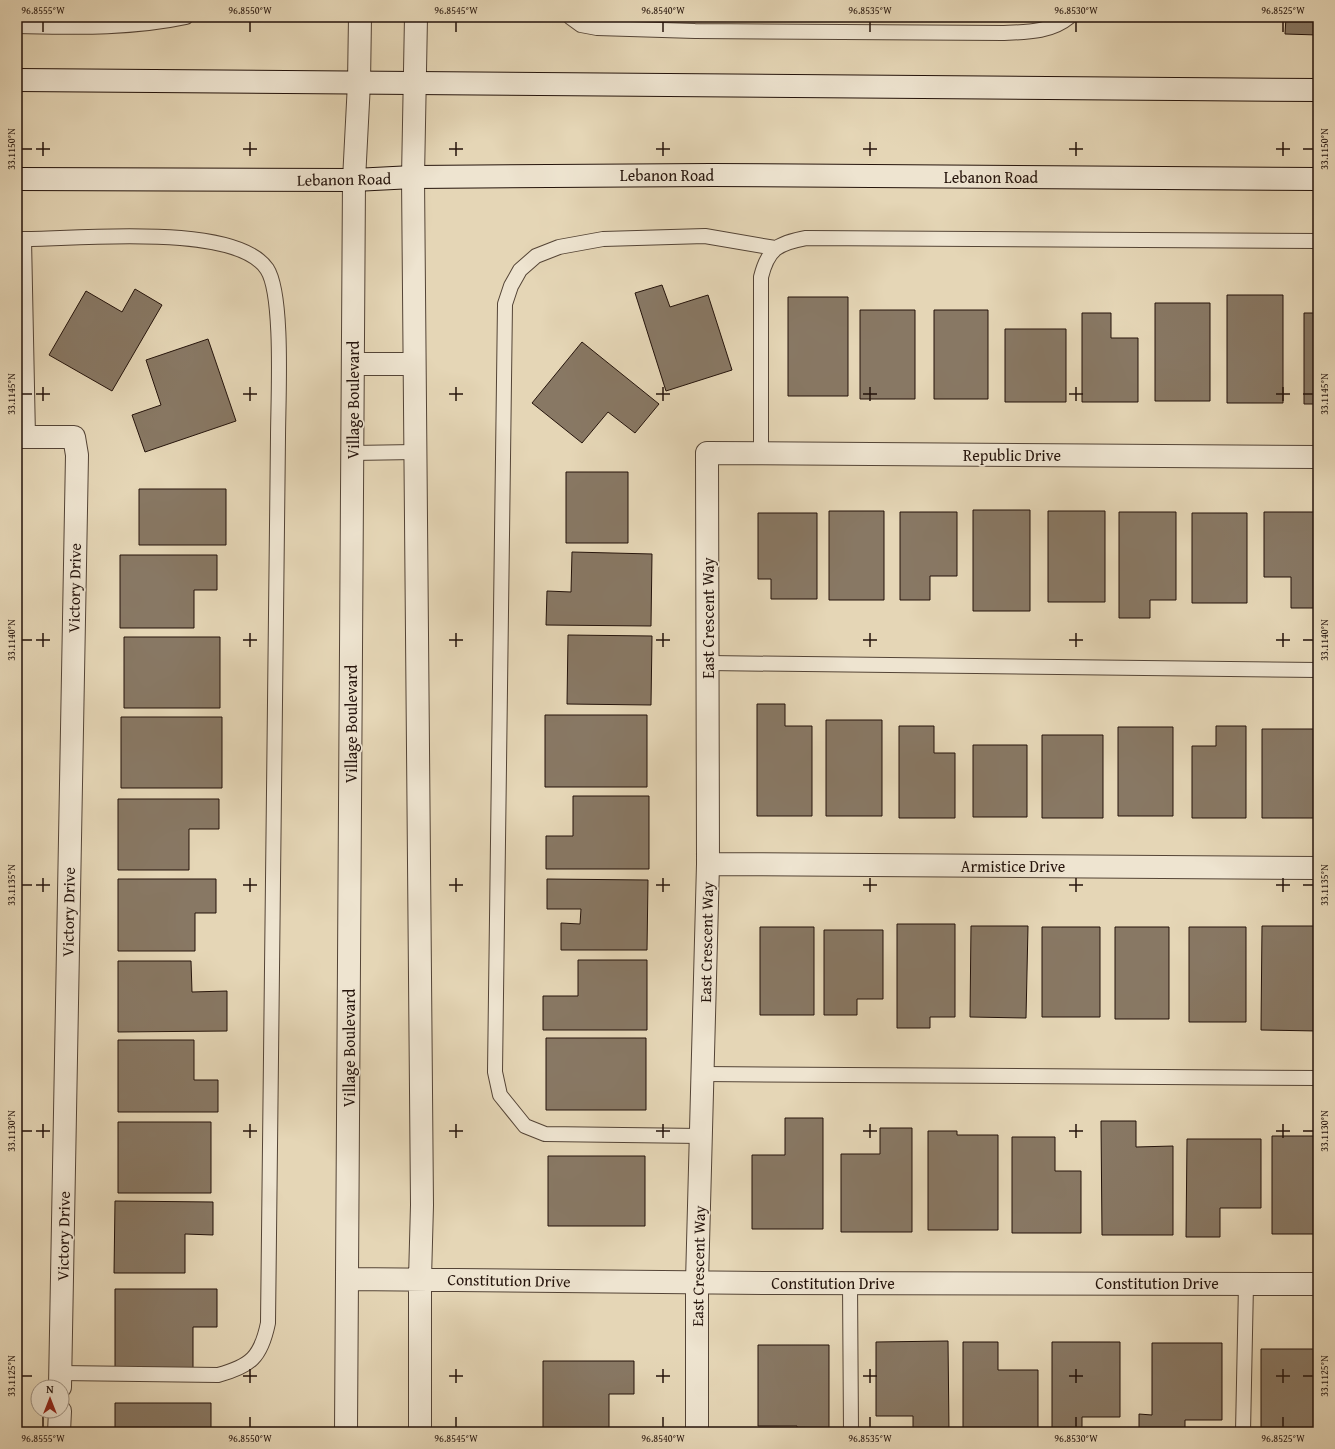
<svg xmlns="http://www.w3.org/2000/svg" width="1335" height="1449" viewBox="0 0 1335 1449" font-family="'Gentium Book Plus',serif">
  <style>
    .building { fill: #887864; stroke: #24130b }
    .lines { fill: none; stroke-linecap: round; stroke-linejoin: round }
    .lane-casing { stroke: #544436; stroke-width: 16 }
    .street-casing { stroke: #544436; stroke-width: 24 }
    .secondary-casing { stroke: #24130b; stroke-width: 24 }
    .lane { stroke: #eee4d0; stroke-width: 14 }
    .street { stroke: #eee4d0; stroke-width: 22 }
    .secondary { stroke: #eee4d0; stroke-width: 22 }
    .ticks { fill: none; stroke: #24130b; stroke-width: 1.5 }
    .labels { text-anchor: middle; dominant-baseline: central; stroke-width: 3.5; stroke-linejoin: round; paint-order: stroke }
    .street-label { font-size: 16px; fill: #24130b; stroke: #eee4d0 }
    .neatline { fill: none; stroke: #24130b; stroke-width: 1.5 }
    .ticks-label { font-size: 10px; text-anchor: middle; fill: #24130b }
  </style>
  <rect width="100%" height="100%" fill="#e5d6b6"/>
  <filter id="stains"><feTurbulence type="fractalNoise" baseFrequency=".005" numOctaves="4"/><feColorMatrix values="0 0 0 0 .2 0 0 0 0 .09 0 0 0 0 .02 0 0 0 .5 -.17"/></filter>
  <radialGradient id="worn" r=".72"><stop offset=".6" stop-color="#630" stop-opacity="0"/><stop offset="1" stop-color="#630" stop-opacity=".3"/></radialGradient>
  <path class="building" d="M1286 17H1318V35L1285 34Z
    M662 285 670 307 708 295 732 370 666 391 635 293Z
    M135 289 162 305 112 391 49 355 86 291 122 312Z
    M1227 295H1283V403H1227Z
    M788 297H848V396H788Z
    M1155 303H1210V401H1155Z
    M860 310H915V399H860Z
    M934 310H988V399H934Z
    M1082 313H1111V338H1138V402H1082Z
    M1304 313H1318V404H1304Z
    M1005 329H1066V402H1005Z
    M208 339 236 421 145 452 132 415 161 405 146 360Z
    M582 342 659 404 635 433 608 412 582 443 532 403Z
    M566 472H628V543H566Z
    M139 489H226V545H139Z
    M973 510H1030V611H973Z
    M829 511H884V600H829Z
    M1048 511H1105V602H1048Z
    M900 512H957V576H930V600H900Z
    M1119 512H1176V600H1150V618H1119Z
    M1264 512H1318V608H1291V577H1264Z
    M758 513H817V599H771V579H758Z
    M1192 513H1247V603H1192Z
    M572 552 652 554 651 626 546 625 547 591 571 592Z
    M120 555H217V590H194V628H120Z
    M568 635 652 636 651 705 567 704Z
    M124 637H220V708H124Z
    M757 704H785V726H812V816H757Z
    M545 715H647V787H545Z
    M121 717H222V788H121Z
    M826 720H882V816H826Z
    M899 726H934V753H955V818H899Z
    M1216 726H1246V818H1192V746H1216Z
    M1118 727H1173V816H1118Z
    M1262 729H1318V818H1262Z
    M1042 735H1103V818H1042Z
    M973 745H1027V817H973Z
    M573 796H649V869H546V836H573Z
    M118 799H219V829H189V870H118Z
    M118 879H216V913H195V951H118Z
    M547 879 648 880 647 950H561V923L580 924 581 909H547Z
    M897 924H955V1017H930V1028H897Z
    M971 926H1028L1026 1018 970 1017Z
    M1262 926H1318V1031L1261 1030Z
    M760 927H814V1015H760Z
    M1042 927H1100V1017H1042Z
    M1115 927H1169V1019H1115Z
    M1189 927H1246V1022H1189Z
    M824 930H883V999H857V1015H824Z
    M578 960H647V1030H543V996H578Z
    M118 961H191L192 992 227 991V1031L118 1032Z
    M546 1038H646V1110H546Z
    M118 1040H194V1080H218V1112H118Z
    M785 1118H823V1229H752V1155H785Z
    M1101 1121H1136V1147L1173 1146V1235H1102Z
    M118 1122H211V1193H118Z
    M880 1128H912V1232H841V1154H880Z
    M928 1131H957V1135H998V1230H928Z
    M1272 1136H1318V1234H1272Z
    M1012 1137H1055V1171H1081V1233H1012Z
    M1187 1139H1261V1208H1220V1237H1186Z
    M548 1156H645V1226H548Z
    M115 1201 213 1202V1235L185 1234V1273H114Z
    M115 1289H217V1327H193V1368H115Z
    M948 1341 949 1432H913V1416H876V1342Z
    M963 1342H998V1370H1038V1432H963Z
    M1052 1342H1120V1417H1082V1432H1052Z
    M1152 1343H1222V1420H1185V1432H1139V1414L1152 1415Z
    M758 1345H829V1432H797V1426H758Z
    M1261 1349H1318V1432H1261Z
    M543 1361H634V1394H609V1432H543Z
    M115 1403H211V1432H115Z"/>
  <g class="lines">
    <defs>
      <path id="lane" d="M570 17 581 25 597 28 695 31 1004 33C1027 32 1051 32 1069 17
        M17 26C73 27 131 29 186 17
        M17 239C70 240 235 221 267 269 284 295 278 402 278 437L268 1323C261 1357 251 1366 218 1375L60 1373
        M24 239 28 437
        M352 453 415 452
        M761 453V277C768 249 778 243 806 238L1318 241
        M709 663 1318 670
        M703 1074 1318 1078
        M701 1136 545 1134 525 1126 500 1095 495 1072 505 304 511 286 520 270 536 256 559 247 603 239 705 236 775 248
        M850 1283 851 1432
        M1243 1432 1246 1284"/>
      <path id="street" d="M416 17 413 177 422 1205 420 1279V1432
        M353 364H414
        M17 437H74L77 455 60 1387
        M708 864 1318 868
        M348 1279 774 1283 1318 1284
        M59 1432 60 1411
        M346 1432 354 180 359 83 360 17
        M697 1432V1282L708 864 707 453 1318 457"/>
      <path id="secondary" d="M17 80 1318 90
        M17 179 354 180 413 177 712 175 1318 179"/>
    </defs>
    <use href="#lane" class="lane-casing"/>
    <use href="#street" class="street-casing"/>
    <use href="#secondary" class="secondary-casing"/>
    <use href="#lane" class="lane"/>
    <use href="#street" class="street"/>
    <use href="#secondary" class="secondary"/>
  </g>
  <path class="ticks" d="M43 22V32M250 22V32M456 22V32M663 22V32M870 22V32M1076 22V32M1283 22V32M43 142V156M250 142V156M456 142V156M663 142V156M870 142V156M1076 142V156M1283 142V156M22 149H32M36 149H50M243 149H257M449 149H463M656 149H670M863 149H877M1069 149H1083M1276 149H1290M1303 149H1313M43 387V401M250 387V401M456 387V401M663 387V401M870 387V401M1076 387V401M1283 387V401M22 394H32M36 394H50M243 394H257M449 394H463M656 394H670M863 394H877M1069 394H1083M1276 394H1290M1303 394H1313M43 633V647M250 633V647M456 633V647M663 633V647M870 633V647M1076 633V647M1283 633V647M22 640H32M36 640H50M243 640H257M449 640H463M656 640H670M863 640H877M1069 640H1083M1276 640H1290M1303 640H1313M43 878V892M250 878V892M456 878V892M663 878V892M870 878V892M1076 878V892M1283 878V892M22 885H32M36 885H50M243 885H257M449 885H463M656 885H670M863 885H877M1069 885H1083M1276 885H1290M1303 885H1313M43 1124V1138M250 1124V1138M456 1124V1138M663 1124V1138M870 1124V1138M1076 1124V1138M1283 1124V1138M22 1131H32M36 1131H50M243 1131H257M449 1131H463M656 1131H670M863 1131H877M1069 1131H1083M1276 1131H1290M1303 1131H1313M250 1369V1383M456 1369V1383M663 1369V1383M870 1369V1383M1076 1369V1383M1283 1369V1383M22 1376H32M243 1376H257M449 1376H463M656 1376H670M863 1376H877M1069 1376H1083M1276 1376H1290M1303 1376H1313M43 1417V1427M250 1417V1427M456 1417V1427M663 1417V1427M870 1417V1427M1076 1417V1427M1283 1417V1427"/>
  <g class="labels">
    <g class="street-label">
      <text x="667" y="175">Lebanon Road</text>
      <text x="991" y="177">Lebanon Road</text>
      <text transform="translate(344 179) rotate(-1)">Lebanon Road</text>
      <text transform="translate(353 400) rotate(-90)">Village Boulevard</text>
      <text x="1012" y="455">Republic Drive</text>
      <text transform="translate(74 588) rotate(-89)">Victory Drive</text>
      <text transform="translate(708 618) rotate(-90)">East Crescent Way</text>
      <text transform="translate(351 724) rotate(-90)">Village Boulevard</text>
      <text x="1013" y="866">Armistice Drive</text>
      <text transform="translate(68 912) rotate(-89)">Victory Drive</text>
      <text transform="translate(706 942) rotate(-89)">East Crescent Way</text>
      <text transform="translate(349 1048) rotate(-90)">Village Boulevard</text>
      <text transform="translate(63 1236) rotate(-89)">Victory Drive</text>
      <text transform="translate(698 1266) rotate(-89)">East Crescent Way</text>
      <text transform="translate(509 1280) rotate(1)">Constitution Drive</text>
      <text x="833" y="1283">Constitution Drive</text>
      <text x="1157" y="1283">Constitution Drive</text>
    </g>
  </g>
  <rect width="1335" height="1449" fill="none" stroke="#e5d6b6" stroke-width="44"/>
  <g transform="translate(50 1399)"><circle r="19" fill="#eee4d0" stroke="#9d9081"/>
  <path d="M0-3L7 15L0 10L-7 15Z" fill="#8f2418"/>
  <text y="-6" font-size="11" font-weight="bold" text-anchor="middle" fill="#24130b">N</text>
  </g>
  <rect x="22" y="22" width="1291" height="1405" class="neatline"/>
  <g class="ticks-label">
    <text x="43" y="14">96.8555°W</text>
    <text x="250" y="14">96.8550°W</text>
    <text x="456" y="14">96.8545°W</text>
    <text x="663" y="14">96.8540°W</text>
    <text x="870" y="14">96.8535°W</text>
    <text x="1076" y="14">96.8530°W</text>
    <text x="1283" y="14">96.8525°W</text>
    <text transform="translate(11 149) rotate(-90)" y="4">33.1150°N</text>
    <text transform="translate(1324 149) rotate(-90)" y="4">33.1150°N</text>
    <text transform="translate(11 394) rotate(-90)" y="4">33.1145°N</text>
    <text transform="translate(1324 394) rotate(-90)" y="4">33.1145°N</text>
    <text transform="translate(11 640) rotate(-90)" y="4">33.1140°N</text>
    <text transform="translate(1324 640) rotate(-90)" y="4">33.1140°N</text>
    <text transform="translate(11 885) rotate(-90)" y="4">33.1135°N</text>
    <text transform="translate(1324 885) rotate(-90)" y="4">33.1135°N</text>
    <text transform="translate(11 1131) rotate(-90)" y="4">33.1130°N</text>
    <text transform="translate(1324 1131) rotate(-90)" y="4">33.1130°N</text>
    <text transform="translate(11 1376) rotate(-90)" y="4">33.1125°N</text>
    <text transform="translate(1324 1376) rotate(-90)" y="4">33.1125°N</text>
    <text x="43" y="1442">96.8555°W</text>
    <text x="250" y="1442">96.8550°W</text>
    <text x="456" y="1442">96.8545°W</text>
    <text x="663" y="1442">96.8540°W</text>
    <text x="870" y="1442">96.8535°W</text>
    <text x="1076" y="1442">96.8530°W</text>
    <text x="1283" y="1442">96.8525°W</text>
  </g>
  <rect width="100%" height="100%" filter="url(#stains)"/>
  <rect width="100%" height="100%" fill="url(#worn)"/>
</svg>
